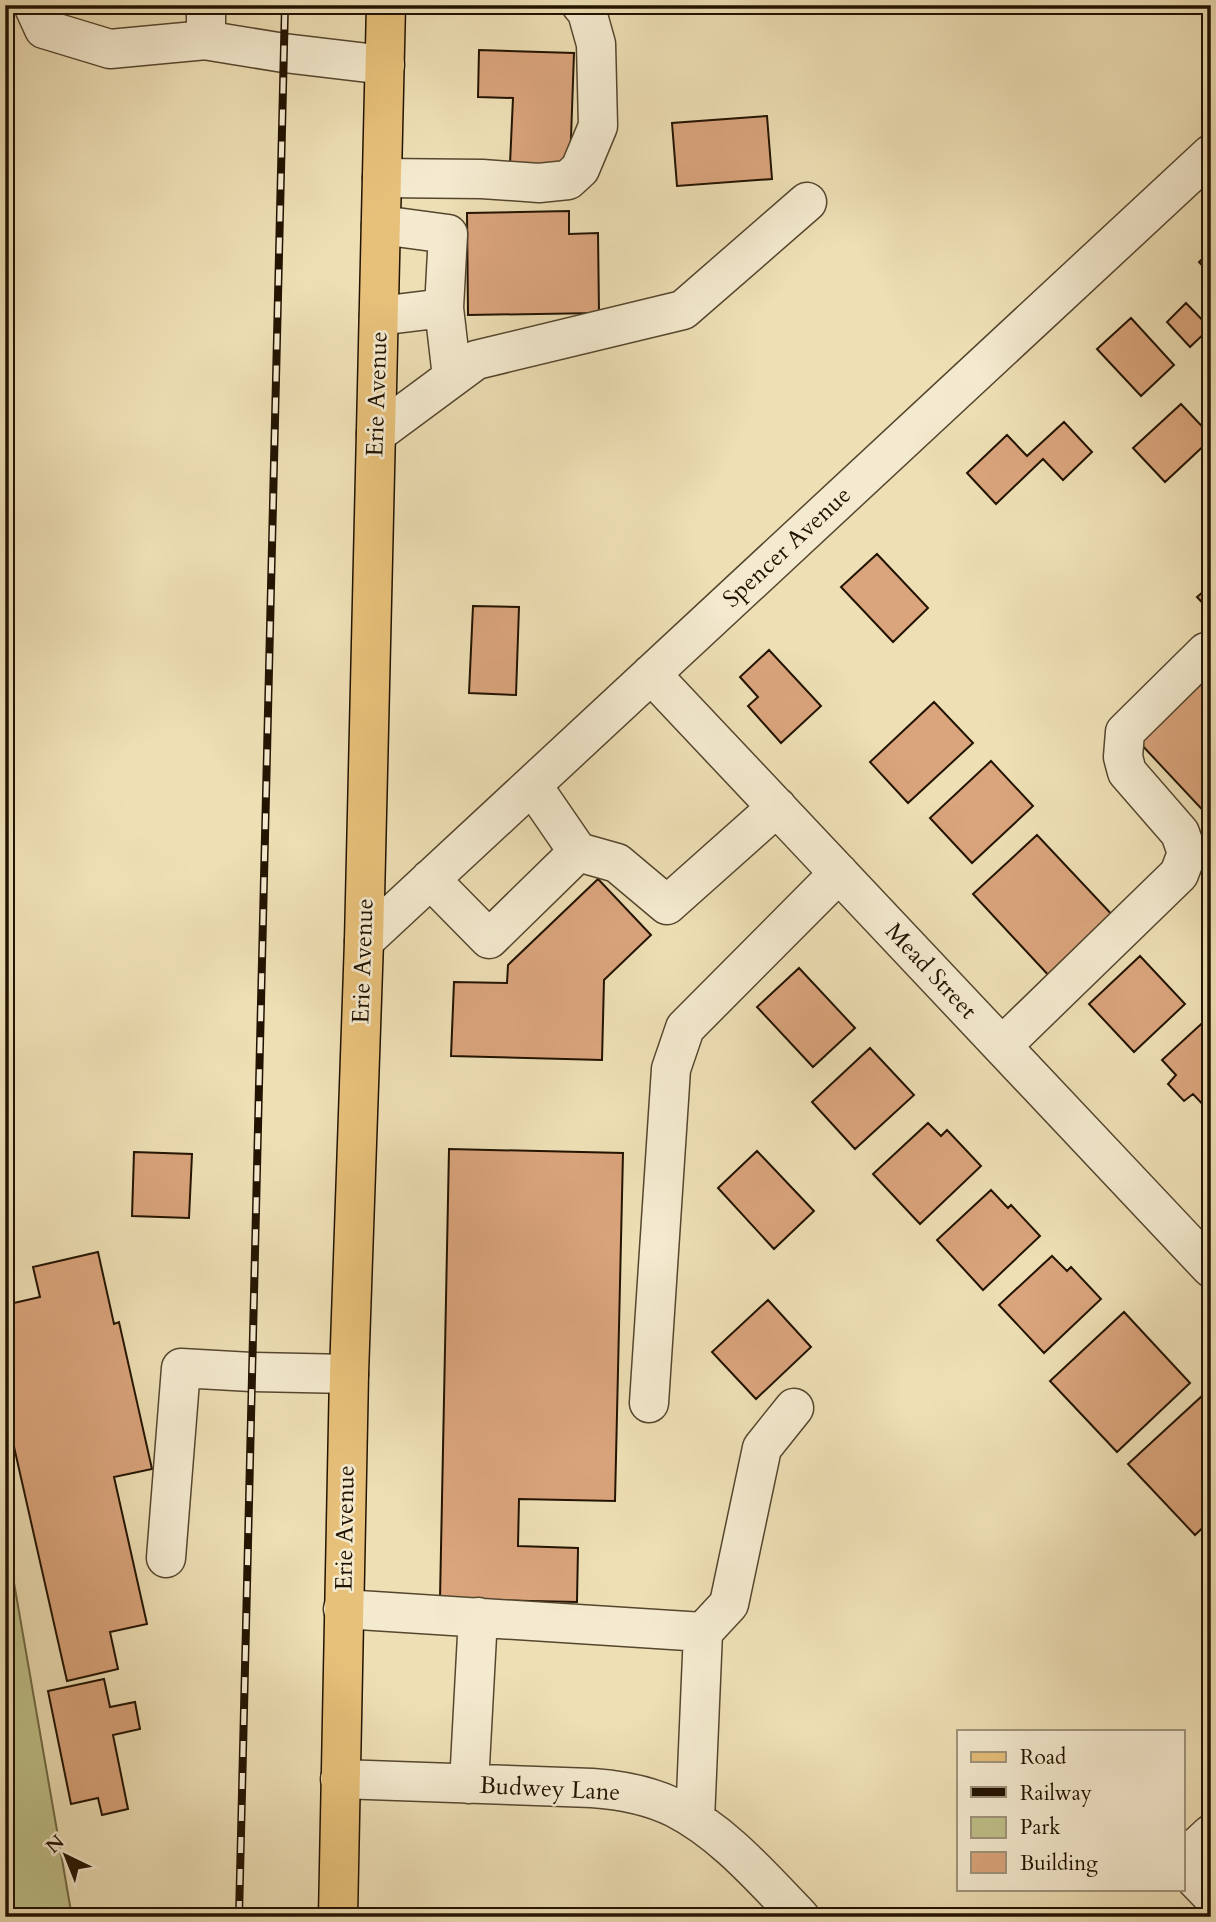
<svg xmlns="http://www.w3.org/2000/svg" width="1216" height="1922" viewBox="0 0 1216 1922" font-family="Cardo,serif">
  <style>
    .green { fill: #bfc089; stroke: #706a45; stroke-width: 2 }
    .building { fill: #daa47c; stroke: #221301; stroke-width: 2 }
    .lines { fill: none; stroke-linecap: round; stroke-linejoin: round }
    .minor-casing { stroke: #55462e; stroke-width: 41 }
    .major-casing { stroke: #221301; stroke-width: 41 }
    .minor { stroke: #f4eacf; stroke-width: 38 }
    .major { stroke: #e7c07a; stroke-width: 38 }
    .rail-casing { stroke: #221301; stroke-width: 8 }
    .rail { stroke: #f4eacf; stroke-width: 5; stroke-dasharray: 16; stroke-linecap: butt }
    .labels { text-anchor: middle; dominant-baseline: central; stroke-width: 5; stroke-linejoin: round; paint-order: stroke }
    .street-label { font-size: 24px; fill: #221301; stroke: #f4eacf }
  </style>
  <rect width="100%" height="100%" fill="#eedfb5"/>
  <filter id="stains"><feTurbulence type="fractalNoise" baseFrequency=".00286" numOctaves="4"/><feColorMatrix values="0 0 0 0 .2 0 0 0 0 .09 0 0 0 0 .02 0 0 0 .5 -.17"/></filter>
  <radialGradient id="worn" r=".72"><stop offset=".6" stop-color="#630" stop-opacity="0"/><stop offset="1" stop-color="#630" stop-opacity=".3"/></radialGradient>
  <path class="green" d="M5 1531 72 1917H5Z"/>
  <path class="building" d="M479 50 574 53 570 166 510 164 513 98 478 97Z
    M767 116 772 179 677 186 672 123Z
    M569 211V234L598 233 599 313 468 315 467 213Z
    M1211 251V275L1199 262Z
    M1186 303 1210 328 1190 347 1167 322Z
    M1131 318 1174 365 1141 396 1097 349Z
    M1181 404 1211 436V439L1165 482 1133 448Z
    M1064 422 1092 452 1063 480 1043 459 996 504 967 473 1007 435 1027 456Z
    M877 554 928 608 893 642 841 587Z
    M1211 585V612L1197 597Z
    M473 606 519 607 516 695 469 693Z
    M769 650 821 706 781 743 748 706 758 697 740 677Z
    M1204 681 1211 688V819L1139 742Z
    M934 702 973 743 908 803 870 762Z
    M991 761 1033 806 972 863 930 818Z
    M1037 835 1116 919 1052 979 973 894Z
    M598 879 651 935 604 980 602 1060 451 1056 454 982 507 983 508 965Z
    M1140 956 1185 1004 1134 1052 1089 1004Z
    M799 968 855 1028 813 1067 757 1007Z
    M1211 1015V1107L1208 1110 1193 1094 1184 1101 1168 1084 1176 1075 1162 1060Z
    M870 1048 914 1095 855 1149 812 1102Z
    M928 1123 941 1136 947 1130 981 1166 920 1224 873 1174Z
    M449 1149 623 1153 615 1501 519 1499 518 1546 578 1548 577 1602 440 1599Z
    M757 1151 814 1211 774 1249 718 1188Z
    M134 1152 192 1154 189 1218 132 1216Z
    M991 1190 1008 1208 1011 1205 1040 1236 983 1290 937 1240Z
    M98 1252 114 1324 119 1322 152 1469 114 1477 147 1624 110 1632 118 1669 67 1681 5 1407V1305L40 1297 33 1267Z
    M1052 1256 1067 1271 1071 1267 1101 1299 1044 1353 999 1305Z
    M768 1300 811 1347 756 1399 712 1352Z
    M1124 1312 1190 1383 1117 1452 1050 1381Z
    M1202 1396 1211 1405V1520L1195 1535 1128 1464Z
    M104 1679 110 1707 135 1702 140 1729 113 1735 128 1809 102 1815 98 1798 71 1804 48 1691Z
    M433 1908 594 1910V1917H433Z"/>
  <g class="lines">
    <defs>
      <path id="minor" d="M33 5 44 29 110 49 206 40V5
        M204 40 284 53 385 65
        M382 178 482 179 539 183 568 180 580 169 598 126 596 44 587 12 581 5
        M444 308 452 377
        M379 316 444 308 448 234 381 225
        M376 434 476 360 683 310 807 202
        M651 674 1211 1268
        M578 852 617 863 667 905 777 807
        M430 879 489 939 578 852 532 785
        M364 941 1211 154
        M1002 1046 1179 874 1187 853 1180 833 1127 772 1123 757 1125 732 1206 652
        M649 1403 671 1069 685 1028 839 873
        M166 1558 181 1368 251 1372 349 1374
        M343 1609 703 1632 729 1604 762 1448 794 1408
        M340 1779 592 1788C620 1790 649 1795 675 1808 724 1833 762 1878 800 1917
        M469 1784 478 1617
        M695 1820 703 1632
        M1183 1860 1211 1834
        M1183 1866 1211 1895"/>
      <path id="major" d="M338 1917 349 1374 364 941 386 5"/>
    </defs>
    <use href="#minor" class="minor-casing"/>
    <use href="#major" class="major-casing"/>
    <use href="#minor" class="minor"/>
    <use href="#major" class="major"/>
    <defs>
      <path id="rail" d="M239 1917 285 5"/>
    </defs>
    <use href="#rail" class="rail-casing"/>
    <use href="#rail" class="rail"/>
  </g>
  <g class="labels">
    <g class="street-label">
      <text transform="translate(377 394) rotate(-88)">Erie Avenue</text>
      <text transform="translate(787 547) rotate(-43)">Spencer Avenue</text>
      <text transform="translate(363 961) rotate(-88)">Erie Avenue</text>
      <text transform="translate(931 971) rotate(47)">Mead Street</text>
      <text transform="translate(345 1528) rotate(-89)">Erie Avenue</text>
      <text transform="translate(550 1789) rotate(3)">Budwey Lane</text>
    </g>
  </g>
  <rect width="1216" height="1922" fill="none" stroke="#eedfb5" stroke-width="28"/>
  <rect x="7" y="7" width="1202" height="1908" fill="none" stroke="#221301" stroke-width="3.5"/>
  <rect x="14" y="14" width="1188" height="1894" fill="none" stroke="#221301" stroke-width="2"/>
  <rect x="957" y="1730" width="228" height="161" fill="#f4eacf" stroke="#a0947d" stroke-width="2"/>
  <rect x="971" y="1752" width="35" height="10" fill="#e7c07a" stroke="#a0947d" stroke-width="2"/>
  <text x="1020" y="1764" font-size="21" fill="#221301">Road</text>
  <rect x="971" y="1787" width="35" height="10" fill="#221301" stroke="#a0947d" stroke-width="2"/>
  <text x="1020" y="1800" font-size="21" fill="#221301">Railway</text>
  <rect x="971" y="1817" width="35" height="21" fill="#bfc089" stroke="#a0947d" stroke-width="2"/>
  <text x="1020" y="1834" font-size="21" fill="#221301">Park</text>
  <rect x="971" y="1852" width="35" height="21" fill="#daa47c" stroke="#a0947d" stroke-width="2"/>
  <text x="1020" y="1870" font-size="21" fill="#221301">Building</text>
  <g transform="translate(66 1856) rotate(317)" stroke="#f4eacf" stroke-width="5" paint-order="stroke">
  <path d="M0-5L12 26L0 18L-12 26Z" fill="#221301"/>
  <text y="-10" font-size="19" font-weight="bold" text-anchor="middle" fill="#221301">N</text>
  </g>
  <rect width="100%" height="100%" filter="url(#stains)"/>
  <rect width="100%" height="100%" fill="url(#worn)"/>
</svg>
